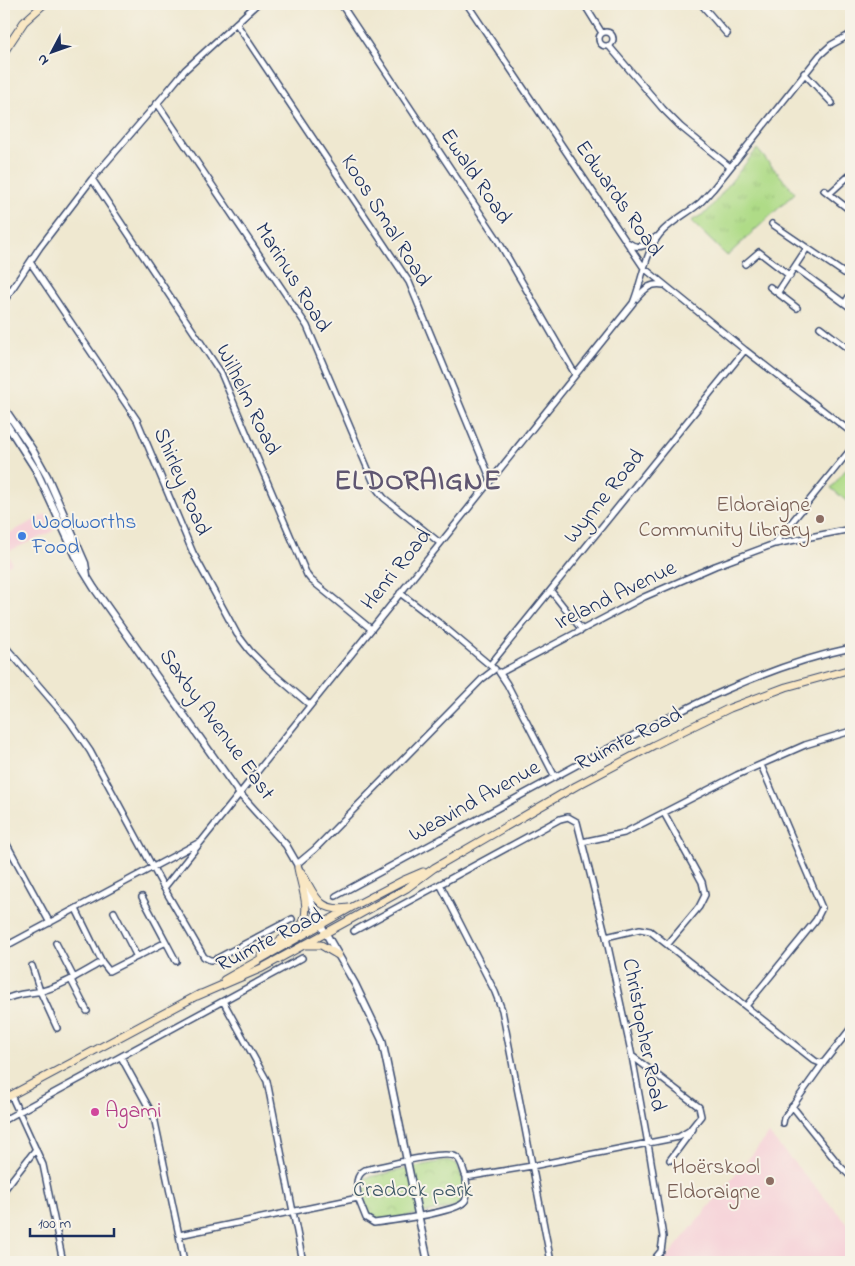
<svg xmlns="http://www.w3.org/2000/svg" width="855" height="1266" viewBox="0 0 855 1266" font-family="'Indie Flower',sans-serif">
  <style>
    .built { fill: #f6cfd7 }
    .grass { fill: url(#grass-tufts); stroke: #658572 }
    .park { fill: url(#park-crowns); stroke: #658572 }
    .pitch { fill: #afdb87; stroke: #658572 }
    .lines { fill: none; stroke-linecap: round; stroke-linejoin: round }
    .minor-casing { stroke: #3b4b6f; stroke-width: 8 }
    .tertiary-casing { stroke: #3b4b6f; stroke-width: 9 }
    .secondary-casing { stroke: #3b4b6f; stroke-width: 9 }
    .minor { stroke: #fff; stroke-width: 5 }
    .tertiary { stroke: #fff; stroke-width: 6 }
    .secondary { stroke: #f9e7c3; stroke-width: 7 }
    .education-dot { fill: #8d6e63; stroke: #f7f3e8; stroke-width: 2 }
    .shop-dot { fill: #3f7fe0; stroke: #f7f3e8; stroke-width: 2 }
    .hotel-dot { fill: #d1479c; stroke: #f7f3e8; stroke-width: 2 }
    .labels { text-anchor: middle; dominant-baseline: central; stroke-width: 4; stroke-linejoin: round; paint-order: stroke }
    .street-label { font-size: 22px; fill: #1b2f5e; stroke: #f7f3e8 }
    .education-label { font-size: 22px; fill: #785e54; stroke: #f7f3e8; text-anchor: end }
    .shop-label { font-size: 22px; fill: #366cbe; stroke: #f7f3e8; text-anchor: start }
    .hotel-label { font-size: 22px; fill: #b23c85; stroke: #f7f3e8; text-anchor: start }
    .park-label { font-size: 22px; fill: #405a68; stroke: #f7f3e8 }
    .district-label { font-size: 28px; font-weight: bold; letter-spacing: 1px; fill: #5f5671; stroke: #f7f3e8 }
  </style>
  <defs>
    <pattern id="grass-tufts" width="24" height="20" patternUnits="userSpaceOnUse" patternTransform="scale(1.25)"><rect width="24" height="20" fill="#afdb87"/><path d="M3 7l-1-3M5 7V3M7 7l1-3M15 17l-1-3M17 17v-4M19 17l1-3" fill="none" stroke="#96bc77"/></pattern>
    <pattern id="park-crowns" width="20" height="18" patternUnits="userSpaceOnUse" patternTransform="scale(1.25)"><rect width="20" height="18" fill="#afdb87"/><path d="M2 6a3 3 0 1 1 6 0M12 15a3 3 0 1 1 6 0" fill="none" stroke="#96bc77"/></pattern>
  </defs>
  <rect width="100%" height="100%" fill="#f7f3e8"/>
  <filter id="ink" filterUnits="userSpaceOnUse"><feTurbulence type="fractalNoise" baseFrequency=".02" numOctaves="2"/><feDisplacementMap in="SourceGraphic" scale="10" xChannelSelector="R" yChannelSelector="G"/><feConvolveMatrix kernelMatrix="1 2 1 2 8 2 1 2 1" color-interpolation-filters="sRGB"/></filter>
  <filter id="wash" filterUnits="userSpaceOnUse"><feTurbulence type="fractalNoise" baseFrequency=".0096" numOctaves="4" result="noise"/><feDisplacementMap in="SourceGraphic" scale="20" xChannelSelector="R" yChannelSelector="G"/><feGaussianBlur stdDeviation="1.12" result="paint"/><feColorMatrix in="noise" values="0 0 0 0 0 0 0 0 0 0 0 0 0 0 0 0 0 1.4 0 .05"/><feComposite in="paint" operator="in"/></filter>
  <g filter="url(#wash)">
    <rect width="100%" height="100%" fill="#efe8d0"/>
    <path class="built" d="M46 514 54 531 7 552 12 563 4 567V536Z
      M769 1134 851 1228V1262H663Z"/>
    <path class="grass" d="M757 149 795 193 727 256 691 221 707 212Z"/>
    <path class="park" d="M447 1160 457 1164C463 1179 470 1195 456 1207L377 1222 368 1216 361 1188 365 1178Z"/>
    <path class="pitch" d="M851 463V505L831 488Z"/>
  </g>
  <g filter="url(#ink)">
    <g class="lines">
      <defs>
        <path id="minor" d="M341 4 496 237 575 374
          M467 4 644 268 745 350 851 432
          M584 4 602 33
          M701 4 727 34
          M236 23 409 282 491 480
          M599 39a7 7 0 1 1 14 0a7 7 0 1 1-14 0Z
          M609 46 663 109 681 127 730 167
          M804 73 832 103
          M157 103 307 326 376 488 384 498 440 543
          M92 179 221 373 307 575 311 580 371 629
          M824 190 851 211
          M829 194 851 174
          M772 224 844 273
          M629 243C639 251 648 244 656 237
          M30 262 137 420 193 553 237 634 250 651 269 670 310 705
          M745 264 759 252 790 276
          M795 267 851 308
          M770 287 797 308
          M778 292 807 248
          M636 299C644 290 650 282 664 285
          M4 301 40 247 92 179 166 93 185 70 257 4
          M845 303 851 293
          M820 327 851 351
          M775 544 851 529
          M551 591 582 630
          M400 593 443 626 492 667
          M4 645 70 722 90 751 164 888 204 957 210 960H214L292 919
          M490 665 745 350
          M499 672 507 684 555 777
          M500 673 644 597 715 566 774 544 851 449
          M664 813 702 882 705 895 699 907 668 944
          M4 839 50 923
          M582 842 624 833 737 775 805 745 851 731
          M297 864 315 849 482 679 495 669
          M440 884 495 992 502 1010 551 1262
          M164 888 633 303C642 282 645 252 660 234 671 221 687 214 700 203 705 198 709 193 713 189L820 55 831 45 851 34
          M336 896C420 851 504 804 588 759 672 715 757 668 851 648
          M76 909 102 962 109 971 166 942 142 897
          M114 912 137 957
          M354 931 560 819 568 817 577 822 606 937 632 1056 650 1155 663 1237 661 1251 652 1262
          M606 937 640 929 650 931 815 1061 820 1063 824 1062
          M166 942 176 961
          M56 943 74 978
          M4 947 198 843
          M32 966 40 991 57 1028
          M71 980 87 1011
          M4 1000C16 993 28 994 42 991 64 985 82 973 102 962
          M223 1001 267 1081 303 1262
          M746 1006 816 920 822 908 761 765
          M121 1057 154 1117 179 1235 184 1262
          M11 1095 43 1165 63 1262
          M792 1106 840 1166 851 1177
          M4 1120 302 958
          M783 1123 784 1118 824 1062 851 1028
          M670 1160 693 1129
          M4 1190 36 1149
          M358 1198C357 1188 354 1176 365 1170 380 1167 445 1149 456 1157 462 1160 463 1171 466 1177
          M179 1235 358 1198 366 1218 374 1223C390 1221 458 1212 465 1201 469 1194 466 1184 466 1177L532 1166 679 1137 689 1131 701 1116 699 1107 632 1056"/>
        <path id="tertiary" d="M4 408 32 449 47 476 85 563 87 575
          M4 420 36 470 81 567 94 588 239 793 286 845 297 864 300 873
          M305 887 321 925 355 984 382 1040 428 1262"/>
        <path id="secondary" d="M4 52 24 22 44 4
          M301 872C315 894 317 913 349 908
          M306 945H321L338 955
          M261 955 269 948 301 926C312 910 301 886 298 868
          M224 980 352 907 402 881 423 872
          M197 996 262 968 353 918 407 888 434 868 576 786 654 745 730 708 786 687 851 669
          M4 1099 200 994"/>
      </defs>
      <use href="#minor" class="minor-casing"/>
      <use href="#tertiary" class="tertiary-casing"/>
      <use href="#secondary" class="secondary-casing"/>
      <use href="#minor" class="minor"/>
      <use href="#tertiary" class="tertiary"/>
      <use href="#secondary" class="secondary"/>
    </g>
  </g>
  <g class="education-dot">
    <circle cx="820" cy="519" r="5"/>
    <circle cx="770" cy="1181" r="5"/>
  </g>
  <circle class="shop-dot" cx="22" cy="536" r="5"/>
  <circle class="hotel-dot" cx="95" cy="1112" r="5"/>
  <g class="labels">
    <g class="street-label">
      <text transform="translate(475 177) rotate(56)">Ewald Road</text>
      <text transform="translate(618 199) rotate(55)">Edwards Road</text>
      <text transform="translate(385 221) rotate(58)">Koos Smal Road</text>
      <text transform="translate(292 278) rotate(58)">Marinus Road</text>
      <text transform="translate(247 400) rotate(64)">Wilhelm Road</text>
      <text transform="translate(181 482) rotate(67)">Shirley Road</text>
      <text transform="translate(605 497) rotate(-51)">Wynne Road</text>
      <text transform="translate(397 570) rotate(-51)">Henri Road</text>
      <text transform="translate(616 596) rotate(-26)">Ireland Avenue</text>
      <text transform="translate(216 725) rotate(54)">Saxby Avenue East</text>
      <text transform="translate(629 740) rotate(-27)">Ruimte Road</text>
      <text transform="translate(475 802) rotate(-29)">Weavind Avenue</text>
      <text transform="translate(270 941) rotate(-27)">Ruimte Road</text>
      <text transform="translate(643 1035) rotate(79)">Christopher Road</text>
    </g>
    <g class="education-label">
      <text x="810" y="506">Eldoraigne<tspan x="810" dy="25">Community Library</tspan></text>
      <text x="760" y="1168">Hoërskool<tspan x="760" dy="25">Eldoraigne</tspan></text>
    </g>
    <g class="shop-label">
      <text x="32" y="523">Woolworths<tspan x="32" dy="25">Food</tspan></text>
    </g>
    <g class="hotel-label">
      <text x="105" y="1112">Agami</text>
    </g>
    <g class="park-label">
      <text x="413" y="1191">Cradock park</text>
    </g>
    <g class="district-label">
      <text x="418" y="482">ELDORAIGNE</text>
    </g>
  </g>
  <rect width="855" height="1266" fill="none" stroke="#f7f3e8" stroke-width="20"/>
  <g transform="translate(52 52) rotate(229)" stroke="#f7f3e8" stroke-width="4" paint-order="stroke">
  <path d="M0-4L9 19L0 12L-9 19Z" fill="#1b2f5e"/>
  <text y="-8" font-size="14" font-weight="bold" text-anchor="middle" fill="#1b2f5e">N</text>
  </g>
  <path d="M30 1228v8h84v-8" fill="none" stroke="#1b2f5e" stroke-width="2.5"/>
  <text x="38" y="1228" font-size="15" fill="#1b2f5e" stroke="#f7f3e8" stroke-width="4" paint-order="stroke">100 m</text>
</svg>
